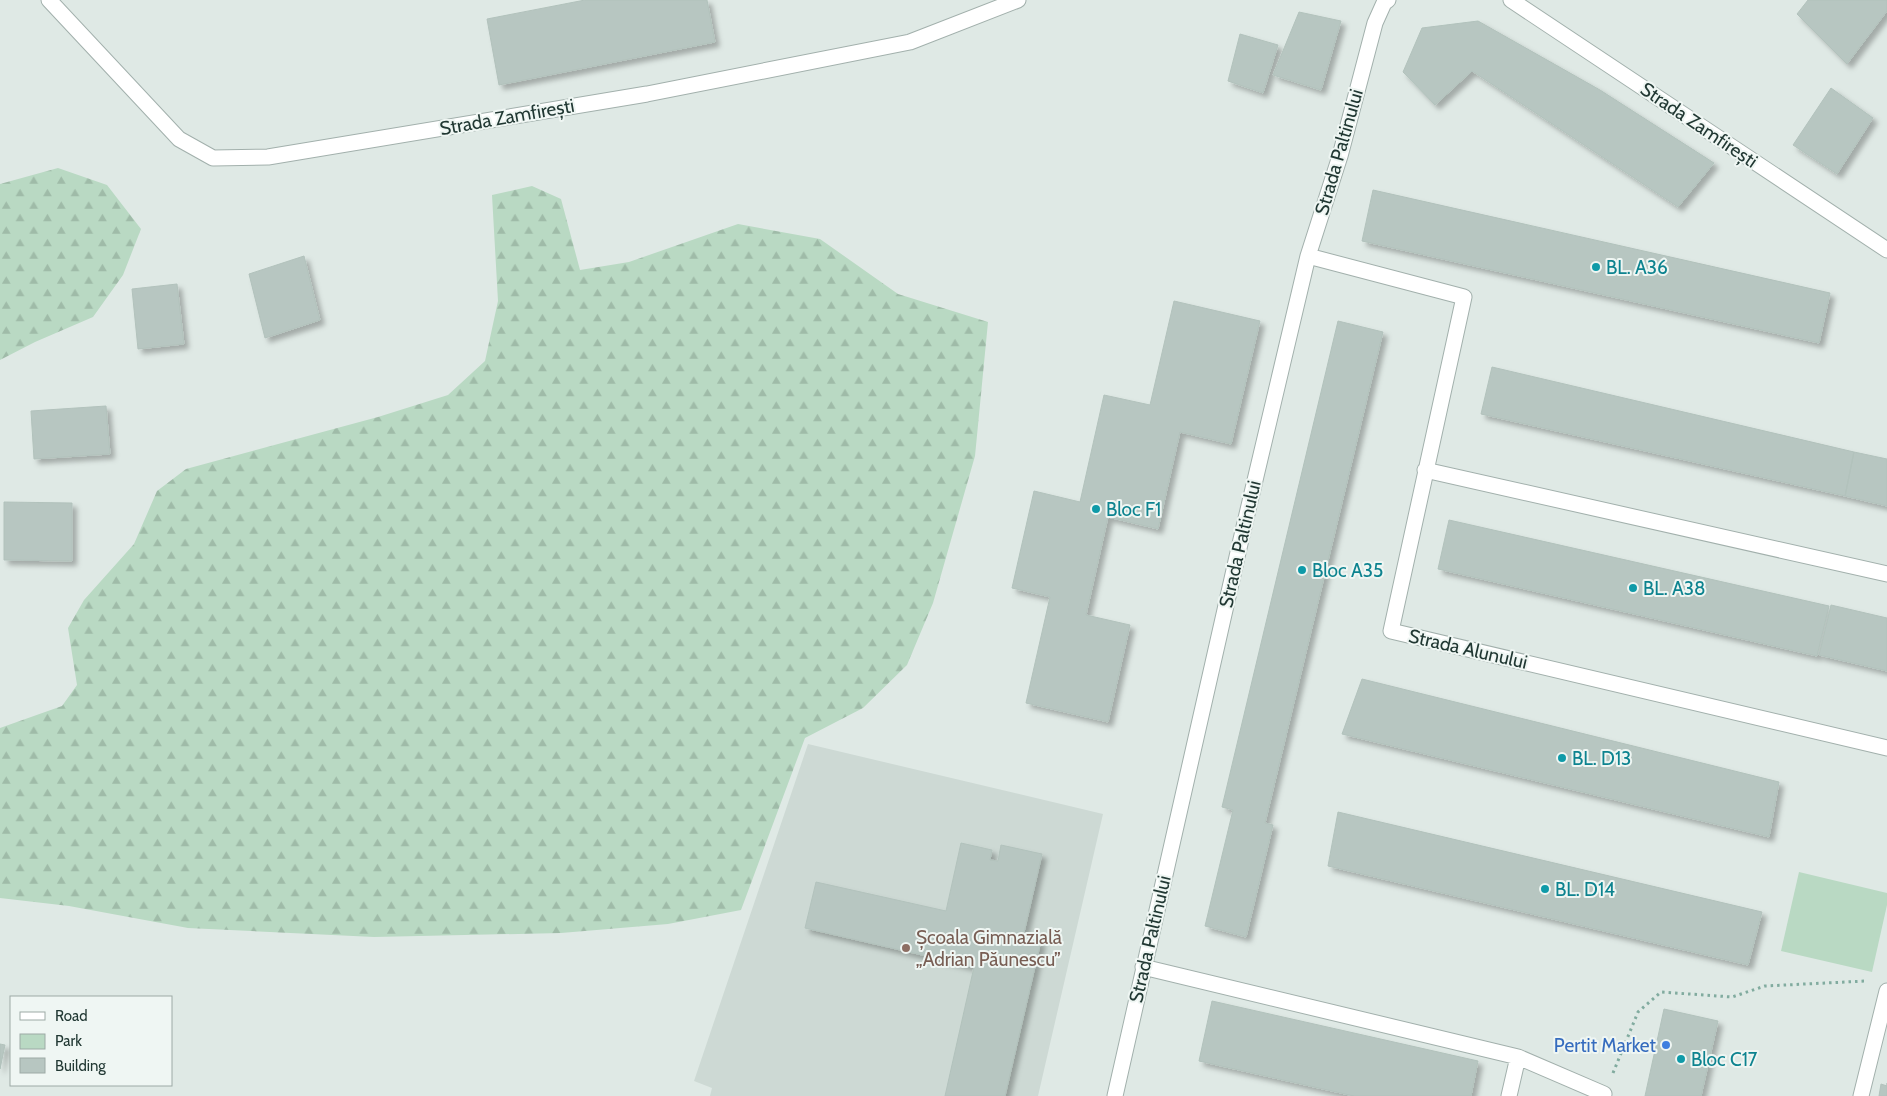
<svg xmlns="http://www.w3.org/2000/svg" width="1887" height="1096" viewBox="0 0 1887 1096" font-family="Cabin,sans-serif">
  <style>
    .built { fill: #cdd9d4 }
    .forest { fill: url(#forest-firs) }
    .park { fill: #b9d9c3 }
    .building { fill: #b7c6c1; stroke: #b2c2bc; filter: url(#shadow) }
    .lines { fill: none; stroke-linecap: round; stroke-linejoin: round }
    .minor-casing { stroke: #a2b0ac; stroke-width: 17 }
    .path { stroke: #81ab9f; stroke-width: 3; stroke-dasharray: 2.5 4; stroke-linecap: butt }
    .minor { stroke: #fff; stroke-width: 15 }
    .culture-dot { fill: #0f9aa8; stroke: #eff6f3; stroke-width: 2 }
    .education-dot { fill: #8d6e63; stroke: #eff6f3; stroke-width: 2 }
    .shop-dot { fill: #3f7fe0; stroke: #eff6f3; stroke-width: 2 }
    .labels { text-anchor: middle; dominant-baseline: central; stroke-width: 4; stroke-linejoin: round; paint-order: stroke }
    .street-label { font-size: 19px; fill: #213833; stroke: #eff6f3 }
    .culture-label { font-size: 19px; fill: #0d838f; stroke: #eff6f3; text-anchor: start }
    .education-label { font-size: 19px; fill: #785e54; stroke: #eff6f3; text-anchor: start }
    .shop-label { font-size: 19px; fill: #366cbe; stroke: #eff6f3; text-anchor: end }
  </style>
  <defs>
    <pattern id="forest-firs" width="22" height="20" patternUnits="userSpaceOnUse" patternTransform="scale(1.25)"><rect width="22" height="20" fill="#b9d9c3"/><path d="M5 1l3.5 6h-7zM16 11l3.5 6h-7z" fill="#9fbba8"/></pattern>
    <filter id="shadow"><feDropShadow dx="4.5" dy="4.5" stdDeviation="2.5" flood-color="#0004"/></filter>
  </defs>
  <rect width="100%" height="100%" fill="#dfe9e5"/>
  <path class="built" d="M808 744 1103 814 1038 1096H710L712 1088 694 1081Z"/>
  <path class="forest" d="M58 168 107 185 141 229 123 275 93 317 35 342 0 360V184Z
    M532 186 561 199 580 270 629 262 738 224 820 239 898 294 988 322 975 456 933 603 907 665 863 708 805 738 741 910 668 924 561 933 374 937 188 928 69 906 0 898V728L62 706 77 685 68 628 84 600 134 544 157 491 186 469 378 417 448 395 485 361 498 301 492 195Z"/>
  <path class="park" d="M1799 872 1887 893V905L1872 972 1781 951Z"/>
  <path class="building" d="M585 0H707L715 42 499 85 487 19Z
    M1808 0H1887V11L1847 64 1797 14Z
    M1299 12 1341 21 1321 90 1273 75Z
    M1478 21 1600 90 1714 163 1678 207 1472 71 1435 105 1403 72 1422 28Z
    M1240 34 1278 45 1263 93 1228 81Z
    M1831 88 1873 118 1837 174 1793 145Z
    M1373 190 1830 293 1819 343 1362 241Z
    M304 256 320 320 265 338 249 274Z
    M177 284 184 344 138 349 132 289Z
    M1174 301 1260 321 1231 444 1180 432 1158 529 1108 517 1086 615 1130 625 1108 722 1026 703 1050 597 1012 588 1034 491 1080 502 1104 395 1150 405Z
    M1338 321 1383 332 1265 823 1273 825 1246 937 1205 926 1233 810 1222 807Z
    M1492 367 1854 452 1845 496 1481 414Z
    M106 406 110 454 34 459 31 411Z
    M1854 452 1887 459V506L1845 496Z
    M4 502 72 503V561L4 560Z
    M1449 520 1829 606 1817 656 1438 569Z
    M1831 605 1887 618V671L1819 655Z
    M1362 679 1779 782 1769 837 1342 734Z
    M1338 812 1762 912 1748 965 1328 866Z
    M961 843 992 850 990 860 998 861 1001 845 1042 854 1023 937 1041 941 1005 1096H945L974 967 805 928 816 882 946 911Z
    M1212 1001 1478 1061 1471 1096H1354L1199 1061Z
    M1664 1009 1718 1021 1701 1096H1645Z
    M0 1044 5 1045 0 1069Z
    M1887 1083V1096H1879L1881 1084 1887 1086Z"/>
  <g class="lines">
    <defs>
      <path id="minor" d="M49 0 179 139 213 158 268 157 647 94 910 42 1018 0
        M1511 0 1887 250
        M1308 256 1464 297 1391 631 1887 748
        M1425 470 1887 574
        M1143 967 1518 1057 1604 1094 1603 1096
        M1115 1096 1239 548 1308 256 1340 156 1375 23 1384 3 1388 0
        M1509 1096 1518 1057
        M1861 1096 1887 991"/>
    </defs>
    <use href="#minor" class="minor-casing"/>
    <path class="path" d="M1613 1073 1638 1012 1661 992 1732 997 1765 986 1866 981"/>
    <use href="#minor" class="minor"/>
  </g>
  <g class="culture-dot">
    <circle cx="1596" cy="267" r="5"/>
    <circle cx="1096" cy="509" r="5"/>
    <circle cx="1302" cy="570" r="5"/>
    <circle cx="1633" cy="588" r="5"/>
    <circle cx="1562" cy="758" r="5"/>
    <circle cx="1545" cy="889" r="5"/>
    <circle cx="1681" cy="1059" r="5"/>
  </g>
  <circle class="education-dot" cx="906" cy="948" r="5"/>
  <circle class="shop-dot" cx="1666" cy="1045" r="5"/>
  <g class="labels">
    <g class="street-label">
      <text transform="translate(507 117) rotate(-10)">Strada Zamfirești</text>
      <text transform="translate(1699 125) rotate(34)">Strada Zamfirești</text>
      <text transform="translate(1339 152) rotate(-74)">Strada Paltinului</text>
      <text transform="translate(1240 544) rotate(-77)">Strada Paltinului</text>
      <text transform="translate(1468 649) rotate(13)">Strada Alunului</text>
      <text transform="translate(1150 939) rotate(-77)">Strada Paltinului</text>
    </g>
    <g class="culture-label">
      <text x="1606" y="267">BL. A36</text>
      <text x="1106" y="509">Bloc F1</text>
      <text x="1312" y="570">Bloc A35</text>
      <text x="1643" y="588">BL. A38</text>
      <text x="1572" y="758">BL. D13</text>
      <text x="1555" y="889">BL. D14</text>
      <text x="1691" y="1059">Bloc C17</text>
    </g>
    <g class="education-label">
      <text x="916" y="937">Școala Gimnazială<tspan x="916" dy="22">„Adrian Păunescu”</tspan></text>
    </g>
    <g class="shop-label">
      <text x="1656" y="1045">Pertit Market</text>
    </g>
  </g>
  <rect x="10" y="996" width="162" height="90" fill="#eff6f3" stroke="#9daaa6"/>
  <rect x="20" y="1012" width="25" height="8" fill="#ffffff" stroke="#9daaa6"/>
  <text x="55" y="1021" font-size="15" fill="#213833">Road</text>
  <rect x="20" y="1034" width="25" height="15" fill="#b9d9c3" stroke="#9daaa6"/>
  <text x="55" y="1046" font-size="15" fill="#213833">Park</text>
  <rect x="20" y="1058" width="25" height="15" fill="#b7c6c1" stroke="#9daaa6"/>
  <text x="55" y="1071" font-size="15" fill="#213833">Building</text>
</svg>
